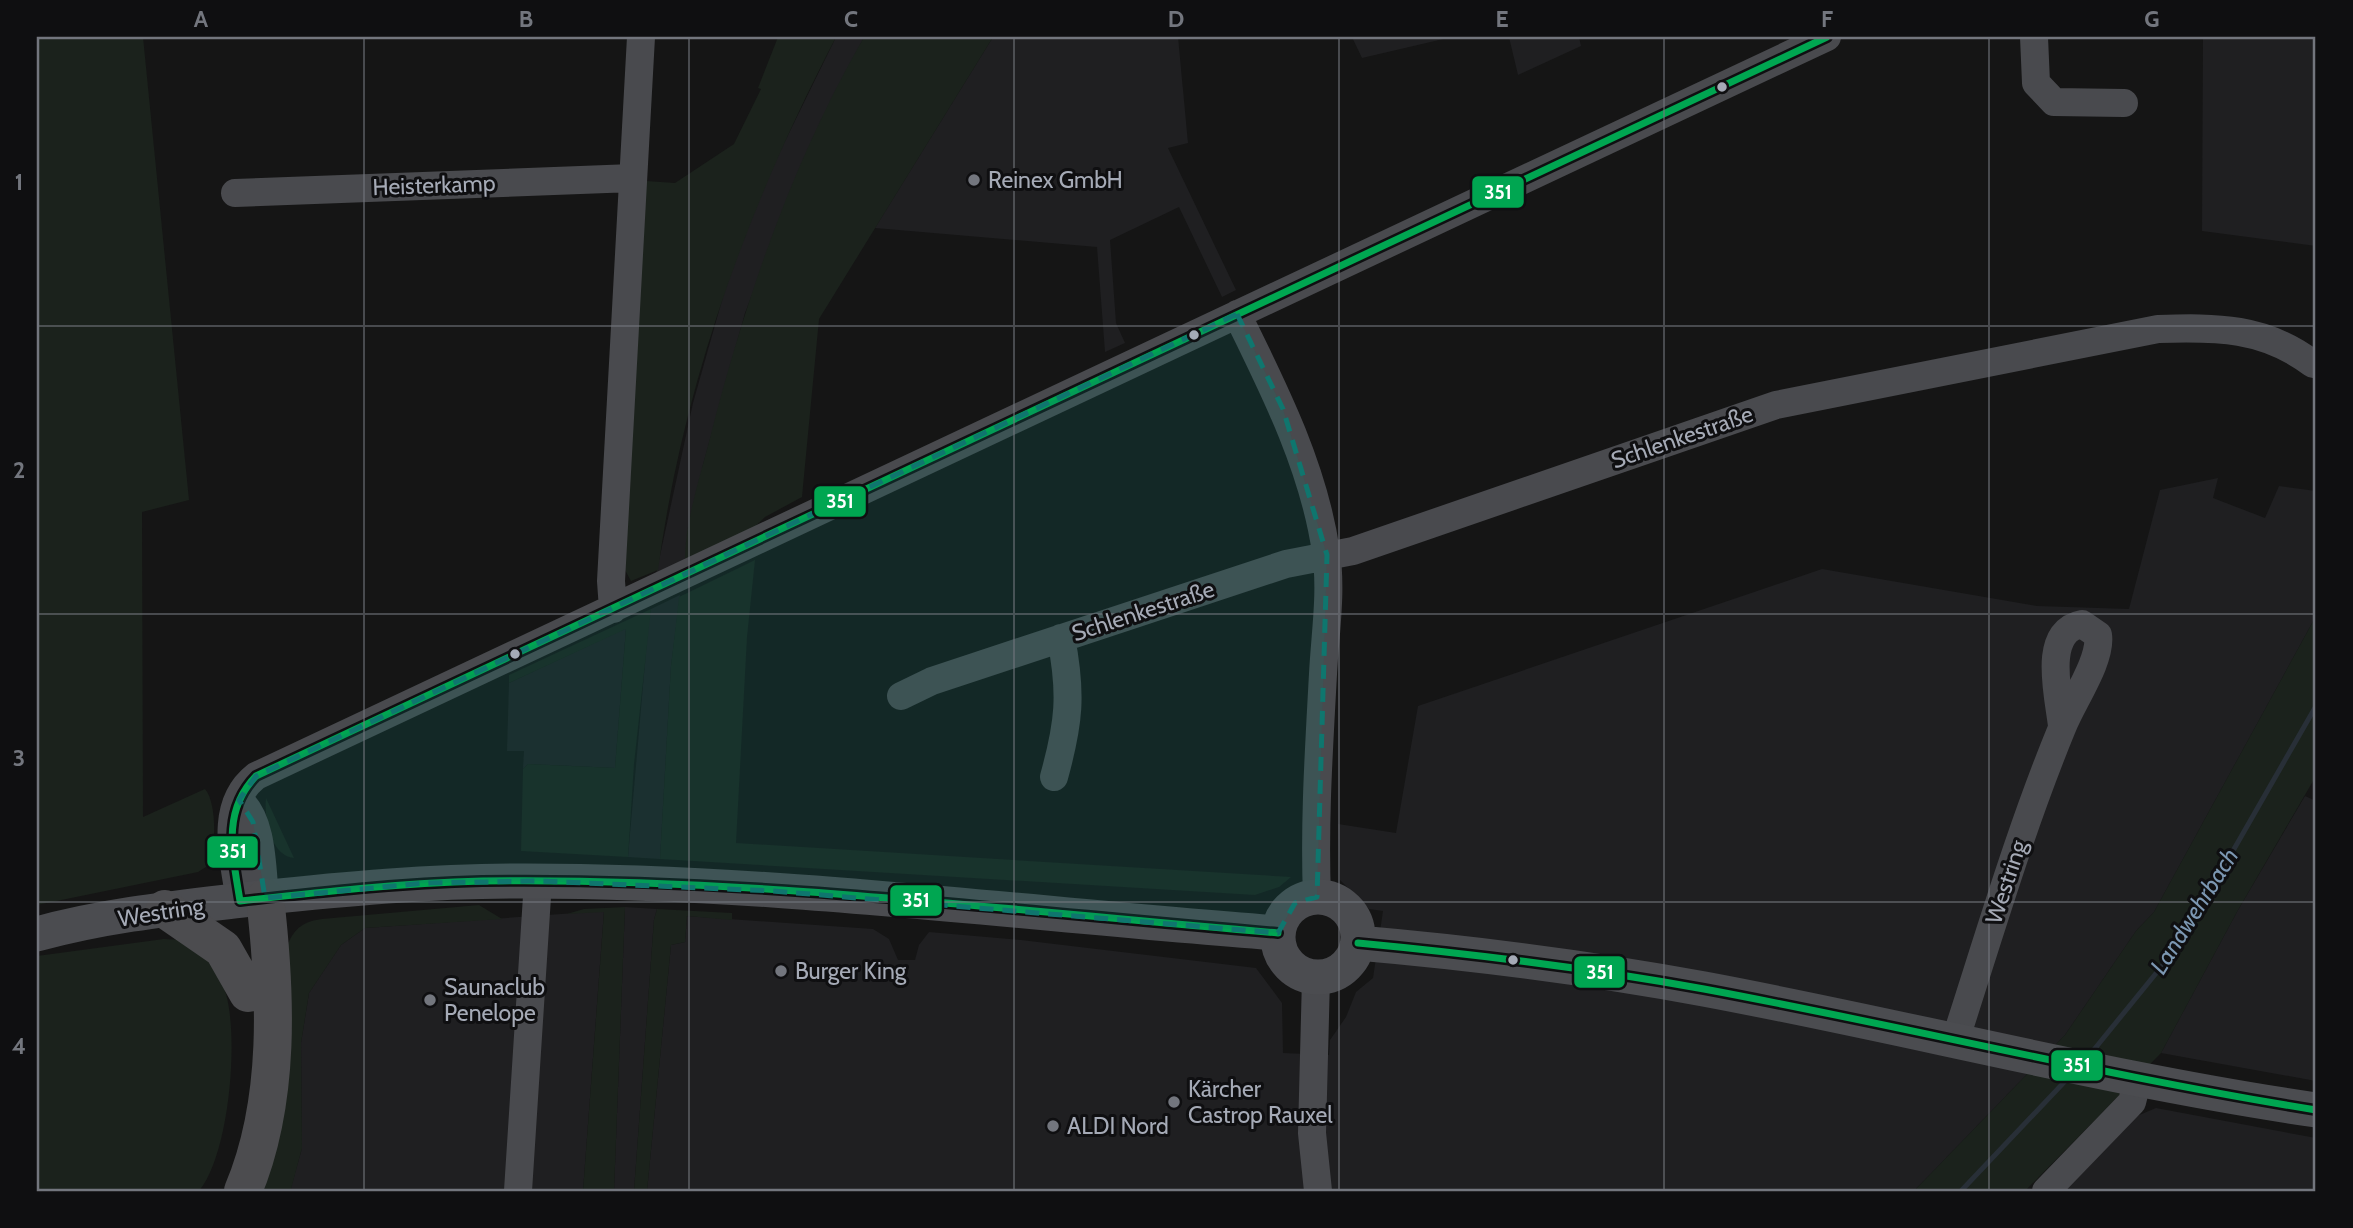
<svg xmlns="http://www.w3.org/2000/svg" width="2353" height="1228" viewBox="0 0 2353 1228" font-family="Cabin,sans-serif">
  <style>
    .built { fill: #1f1f21 }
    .green { fill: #1b221c }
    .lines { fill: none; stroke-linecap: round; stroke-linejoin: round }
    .stream { stroke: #282f37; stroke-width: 5 }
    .minor { stroke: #494a4e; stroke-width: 28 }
    .major { stroke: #4b4c50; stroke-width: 35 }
    .highway { stroke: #4c4c4f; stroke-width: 38 }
    .bus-1-casing { stroke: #0f0f11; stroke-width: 12 }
    .bus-1 { stroke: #00a651; stroke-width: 7 }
    .marked { fill: #0f766e; fill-opacity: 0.2; stroke: #0f766e; stroke-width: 5; stroke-dasharray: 14 9; stroke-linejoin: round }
    .grid { fill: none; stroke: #73767e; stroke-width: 2; stroke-opacity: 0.55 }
    .bus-dot { fill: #a5aab6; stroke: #0f0f11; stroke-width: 2.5 }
    .poi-dot { fill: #73767e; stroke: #0f0f11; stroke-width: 2.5 }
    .labels { text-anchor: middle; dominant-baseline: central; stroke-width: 6; stroke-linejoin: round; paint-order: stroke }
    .poi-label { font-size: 23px; fill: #a5aab6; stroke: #0f0f11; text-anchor: start }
    .street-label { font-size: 23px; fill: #a5aab6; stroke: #0f0f11 }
    .water-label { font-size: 24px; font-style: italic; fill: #7c97b2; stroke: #0f0f11 }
    .line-badge { stroke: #0f0f11; stroke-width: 2.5 }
    .badge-label { font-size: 19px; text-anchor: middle; font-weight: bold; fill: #fff }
    .neatline { fill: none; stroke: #73767e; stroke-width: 2.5 }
    .grid-label { font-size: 23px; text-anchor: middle; font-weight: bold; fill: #73767e }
  </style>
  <rect width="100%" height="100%" fill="#151515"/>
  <path class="built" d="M836 37H864L805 158 745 313 703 465 685 561 656 574 693 403 728 279 768 176Z
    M993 37H1178L1188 143 1168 148 1236 290 1222 297 1179 207 1110 240 1116 323 1125 343 1105 352 1097 247 875 228Z
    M1352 37H1452L1362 58Z
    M1509 37H1579L1581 46 1518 75Z
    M2203 37H2316V246L2202 231Z
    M2218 478 2213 498 2265 518 2279 486 2316 491V616L2154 912 2136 931 2065 1035 1914 1191H647L671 945 685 942 687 916 873 929 889 939 898 960H915L919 945 929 932 1021 940 1256 968 1282 1003 1283 1053 1329 1055 1330 1040 1346 1017 1356 992 1373 978 1383 911 1369 909 1340 880 1338 824 1396 833 1418 706 1822 569 2037 606 2129 609 2160 490Z
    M680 595 671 666 660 859 628 857 649 618 651 609Z
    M626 628 615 768 528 764 523 769 524 751H507L509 683Z
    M2305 796 2316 801V1081L2161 1053 2238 910Z
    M625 907 657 909 654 920 634 1191H614Z
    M604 911 583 1191H290L302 1148 301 1043 309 993 341 945 365 928Z
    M2156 1108 2316 1138V1191H2065L2137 1116Z"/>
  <path class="green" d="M37 37H143L189 500 142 512 143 817 205 789C217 803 216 846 209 865L198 872 37 905Z
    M778 37H836C749 204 683 383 658 570L631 581 625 570 646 181 675 183 734 144 761 89 758 88Z
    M864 37H993L819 319 802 497 765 517 747 534 685 561C685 523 699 480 709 442 744 303 792 162 864 37Z
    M755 560 747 637 736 843 1291 877 1279 887 1255 895 660 859 671 666 679 597Z
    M651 609 634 764 628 857 521 851 523 769 528 764 615 768 626 629 509 683V675Z
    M2316 616V776L2238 910 2161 1053 2025 1191H1914L2065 1035 2136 931 2154 912Z
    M266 798 294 858C270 856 264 817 266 798Z
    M479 905 502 919 365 928 341 945 309 993 301 1043 302 1148 291 1189 257 1191 284 955C291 933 298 922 322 919Z
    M625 907 614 1191H583L604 912 567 914 584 909Z
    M657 909 732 913V920L687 916 685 942 671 945 647 1191H634L654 920Z
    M164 939C172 940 183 939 191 942 199 945 204 954 209 961 216 971 222 982 226 994 239 1040 229 1155 199 1191H37V956Z"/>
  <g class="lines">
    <path class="stream" d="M2088 1057 2179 945 2316 706
      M1961 1191 2069 1077"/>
    <path class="minor" d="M2034 37 2036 83 2054 102 2124 103
      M235 193 633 178
      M1237 314C1274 389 1314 468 1326 552 1332 592 1325 634 1323 674 1319 748 1314 823 1317 897
      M613 609 611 581 641 37
      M901 696 932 681 1286 564 1353 551 1776 405 2158 329C2216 327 2265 327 2313 364
      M1054 777C1069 723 1072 694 1061 638
      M239 800C263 819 262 869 265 898
      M240 901C234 859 218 806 256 776L1827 37
      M1316 978 1312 1133 1318 1191
      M1955 1041C1989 936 2020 830 2062 728 2072 702 2102 660 2098 635L2082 624C2041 631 2059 697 2062 726
      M518 1191 538 881
      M2046 1191 2132 1102 2138 1078"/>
    <path class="major" d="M1278 937a40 40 0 1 1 80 0a40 40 0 1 1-80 0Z
      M37 934C109 914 185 907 259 898 344 889 430 881 515 881 770 880 1024 914 1278 933
      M1358 943C1474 953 1590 968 1704 989 1908 1027 2110 1080 2316 1110"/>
    <path class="highway" d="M165 909 223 949 248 993
      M243 1191C281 1101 276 993 265 898"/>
    <defs>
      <path id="bus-1" d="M1278 933C1013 911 748 877 482 881 401 883 320 892 240 901 233 856 221 812 256 776L1827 37
        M1358 943C1474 954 1589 968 1704 989 1908 1027 2110 1077 2316 1110"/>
    </defs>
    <use href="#bus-1" class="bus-1-casing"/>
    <use href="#bus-1" class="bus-1"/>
  </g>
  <path class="marked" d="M1237 314 1283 409 1327 555 1317 897 1295 903 1278 933 773 891 538 881 426 883 265 898 253 822 239 800 256 776Z"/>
  <path class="grid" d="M364 37V1191M689 37V1191M1014 37V1191M1339 37V1191M1664 37V1191M1989 37V1191M37 326H2316M37 614H2316M37 902H2316"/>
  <g class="bus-dot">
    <circle cx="1722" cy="87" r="6"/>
    <circle cx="1194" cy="335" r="6"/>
    <circle cx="515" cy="654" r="6"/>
    <circle cx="1513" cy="960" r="6"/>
  </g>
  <g class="poi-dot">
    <circle cx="974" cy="180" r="7"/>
    <circle cx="781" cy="971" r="7"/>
    <circle cx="430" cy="1000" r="7"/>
    <circle cx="1174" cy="1102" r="7"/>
    <circle cx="1053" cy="1126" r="7"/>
  </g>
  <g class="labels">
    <g class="poi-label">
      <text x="988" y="180">Reinex GmbH</text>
      <text x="795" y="971">Burger King</text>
      <text x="444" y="987">Saunaclub<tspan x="444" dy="26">Penelope</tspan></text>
      <text x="1188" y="1089">Kärcher<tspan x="1188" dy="26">Castrop Rauxel</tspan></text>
      <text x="1067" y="1126">ALDI Nord</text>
    </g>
    <g class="street-label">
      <text transform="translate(434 185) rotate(-2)">Heisterkamp</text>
      <text transform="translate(1682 437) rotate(-19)">Schlenkestraße</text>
      <text transform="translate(1143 611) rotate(-18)">Schlenkestraße</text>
      <text transform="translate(2006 882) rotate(-72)">Westring</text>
      <text transform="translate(161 912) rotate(-9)">Westring</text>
    </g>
    <g class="water-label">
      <text transform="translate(2194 911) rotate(-58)">Landwehrbach</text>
    </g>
  </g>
  <g class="line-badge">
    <rect x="1471" y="175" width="54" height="34" rx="7" fill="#00a651"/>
    <rect x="813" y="485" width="54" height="33" rx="7" fill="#00a651"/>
    <rect x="206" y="835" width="53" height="34" rx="7" fill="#00a651"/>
    <rect x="889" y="884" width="54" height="33" rx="7" fill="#00a651"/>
    <rect x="1573" y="955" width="53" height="34" rx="7" fill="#00a651"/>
    <rect x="2050" y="1049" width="54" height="33" rx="7" fill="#00a651"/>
  </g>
  <g class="badge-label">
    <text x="1498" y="199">351</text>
    <text x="840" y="508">351</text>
    <text x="233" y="858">351</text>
    <text x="916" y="907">351</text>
    <text x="1600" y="979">351</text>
    <text x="2077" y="1072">351</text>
  </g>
  <rect width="2353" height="1228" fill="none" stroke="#0f0f11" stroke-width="77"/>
  <rect x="38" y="38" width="2276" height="1152" class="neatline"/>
  <g class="grid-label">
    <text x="201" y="27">A</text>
    <text x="526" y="27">B</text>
    <text x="851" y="27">C</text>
    <text x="1176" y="27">D</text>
    <text x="1502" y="27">E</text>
    <text x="1827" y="27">F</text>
    <text x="2152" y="27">G</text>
    <text x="19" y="190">1</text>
    <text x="19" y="478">2</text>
    <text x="19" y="766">3</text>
    <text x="19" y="1054">4</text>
  </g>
</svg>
